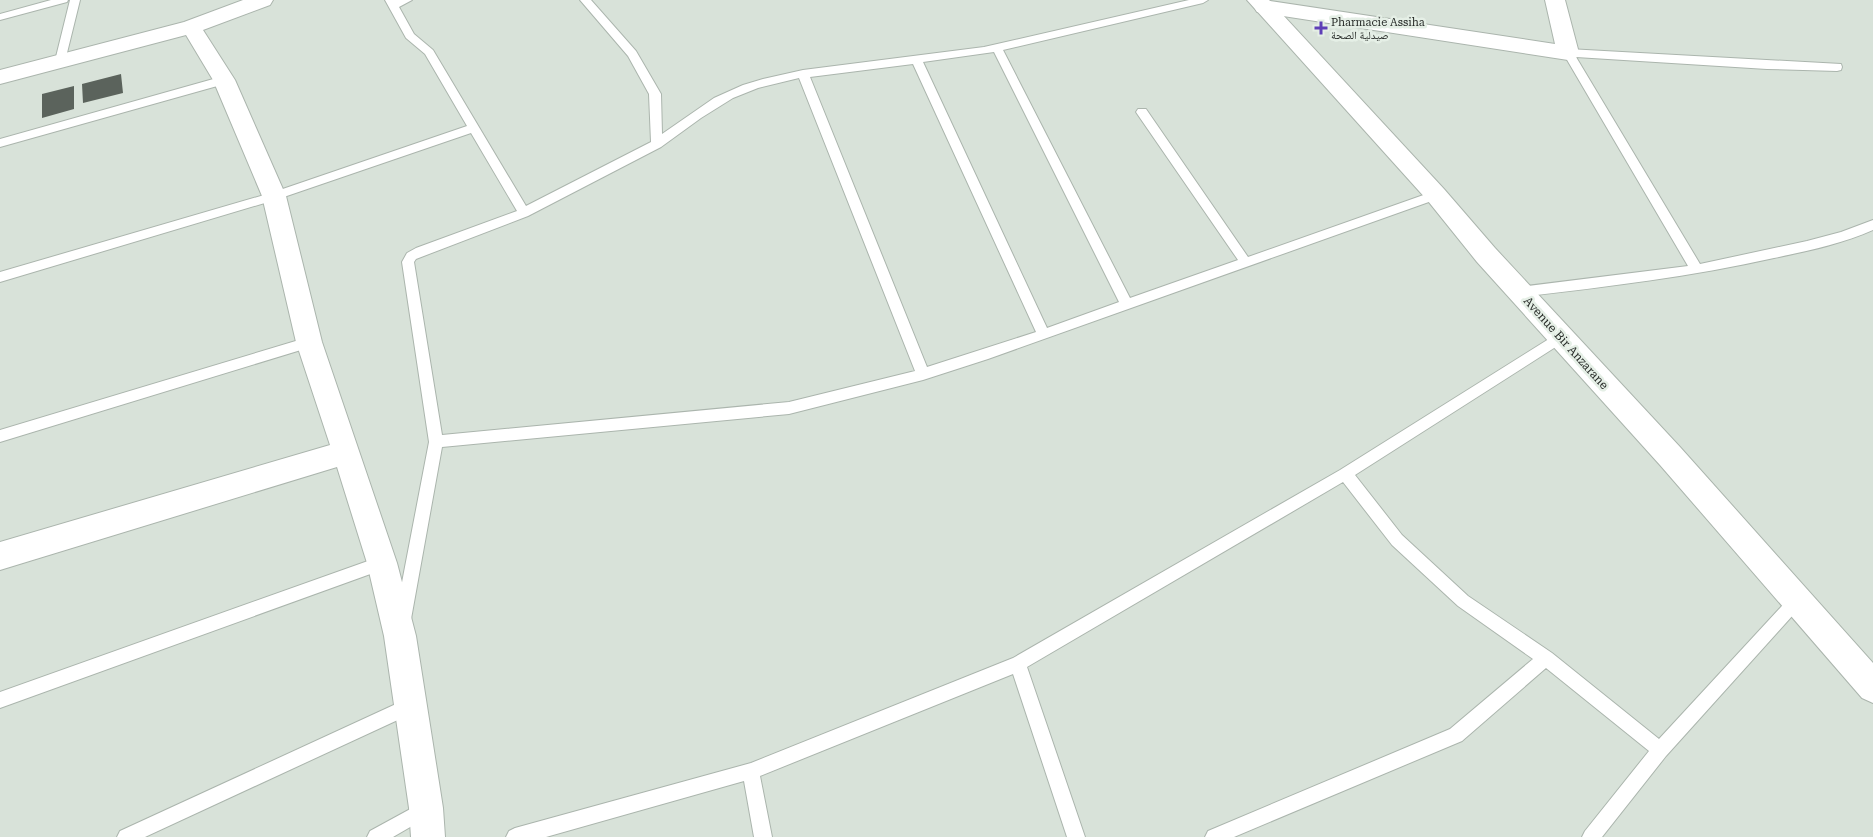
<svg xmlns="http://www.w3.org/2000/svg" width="1873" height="837" viewBox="0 0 1873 837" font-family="'Roboto Serif','Noto Naskh Arabic',serif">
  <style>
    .building { fill: #5b635c }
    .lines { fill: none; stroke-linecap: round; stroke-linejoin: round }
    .service-casing { stroke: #abb5ad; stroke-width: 2 }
    .minor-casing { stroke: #abb5ad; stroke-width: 2 }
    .tertiary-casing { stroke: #abb5ad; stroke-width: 2 }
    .service { fill: #fff; fill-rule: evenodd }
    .minor { fill: #fff; fill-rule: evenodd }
    .tertiary { fill: #fff; fill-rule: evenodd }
    .poi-dot { fill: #5f3fb7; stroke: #e5efe6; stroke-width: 2 }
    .labels { text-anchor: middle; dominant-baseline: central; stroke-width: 5; stroke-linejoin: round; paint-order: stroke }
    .far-poi-label { font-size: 11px; fill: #252926; stroke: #e5efe6; text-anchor: start }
    .street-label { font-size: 12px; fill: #252926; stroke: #e5efe6 }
  </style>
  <rect width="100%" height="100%" fill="#d8e2d9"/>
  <path class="building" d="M121 74 123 93 83 103 82 84Z
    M74 86V109L42 118V94Z"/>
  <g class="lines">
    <defs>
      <path id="service" d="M51 0H68L67 2 0 20V14Z
        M70 0H80L65 61 60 65 55 61Z
        M385 0H412L399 7 414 34 433 50 526 206 651 142 649 94 628 56 580 0H591L636 51 661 94 662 134 714 98 743 85 763 79 803 70 984 47 1189 0H1208L1203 3 1003 50 1130 298 1238 260 1138 115 1136 112 1138 109H1146L1248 257 1432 192 1436 191 1442 195 1440 198 988 359 923 380 789 414 442 447 411 619 408 624 403 626 398 624 395 619 429 442 402 262 407 253 416 248 517 211 471 133 278 199 0 282V272L271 193 467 126 425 54 406 38ZM994 52 1119 302 1047 328 923 62ZM913 64 1036 332 927 367 810 77ZM799 78 915 371 789 402 442 435 414 262 416 259 528 216 661 147 701 118 733 98 758 88Z
        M1568 49 1841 64 1842 67 1841 70 1837 71 1767 69 1576 57 1700 264 1807 241 1841 232 1873 220V230C1842 244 1807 251 1774 258 1690 277 1605 287 1519 297L1515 296 1513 292 1515 288 1519 287 1688 266 1563 53Z
        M224 76 228 77 229 80 228 83 0 147V139Z
        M1560 332 1565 333 1567 337 1565 341 1355 475 1402 535 1468 596 1552 653 1659 739 1792 595 1797 593 1802 595 1805 600 1802 605 1666 756 1602 837H1582L1585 831 1649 751 1546 668 1462 741 1234 837H1205L1208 831 1450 729 1533 659 1458 606 1392 545 1343 482 1027 667 1085 837H1067L1013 674 760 776 772 837H754L744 781 546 837H506L509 831 515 828 751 763 1013 658 1340 470Z
        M309 337 314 338 316 342 314 346 0 442V430Z
        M382 556 387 558 389 563 387 568 0 708V692Z
        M409 698 415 700 417 706 415 712 145 837H117L120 831Z
        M425 801 431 803 433 809 431 815 393 837H367L370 831Z"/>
      <path id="minor" d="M243 0H273L270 5 203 30 235 80 286 196 322 342 397 563 416 636 443 808 445 837H411L409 808 384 636 367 563 337 467 0 570V542L330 445 296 342 262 196 213 80 186 35 0 84V70L184 22Z
        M1264 0 1555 44 1545 0H1565L1579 53 1576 58 1568 60 1257 12 1254 7 1257 2Z"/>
      <path id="tertiary" d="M1247 0H1269L1444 189 1495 248 1680 447 1873 663V703L1862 698 1660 465 1477 262 1428 201Z"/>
    </defs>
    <use href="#service" class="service-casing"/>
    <use href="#minor" class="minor-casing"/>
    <use href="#tertiary" class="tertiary-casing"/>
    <use href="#service" class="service"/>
    <use href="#minor" class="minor"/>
    <use href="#tertiary" class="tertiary"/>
  </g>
  <path class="poi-dot" d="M1318.5 20.5h5v5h5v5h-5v5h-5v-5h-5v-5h5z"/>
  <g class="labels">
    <g class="far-poi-label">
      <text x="1331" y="22">Pharmacie Assiha<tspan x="1331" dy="13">صيدلية الصحة</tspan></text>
    </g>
    <g class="street-label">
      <text transform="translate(1566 343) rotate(48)">Avenue Bir Anzarane</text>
    </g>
  </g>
</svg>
